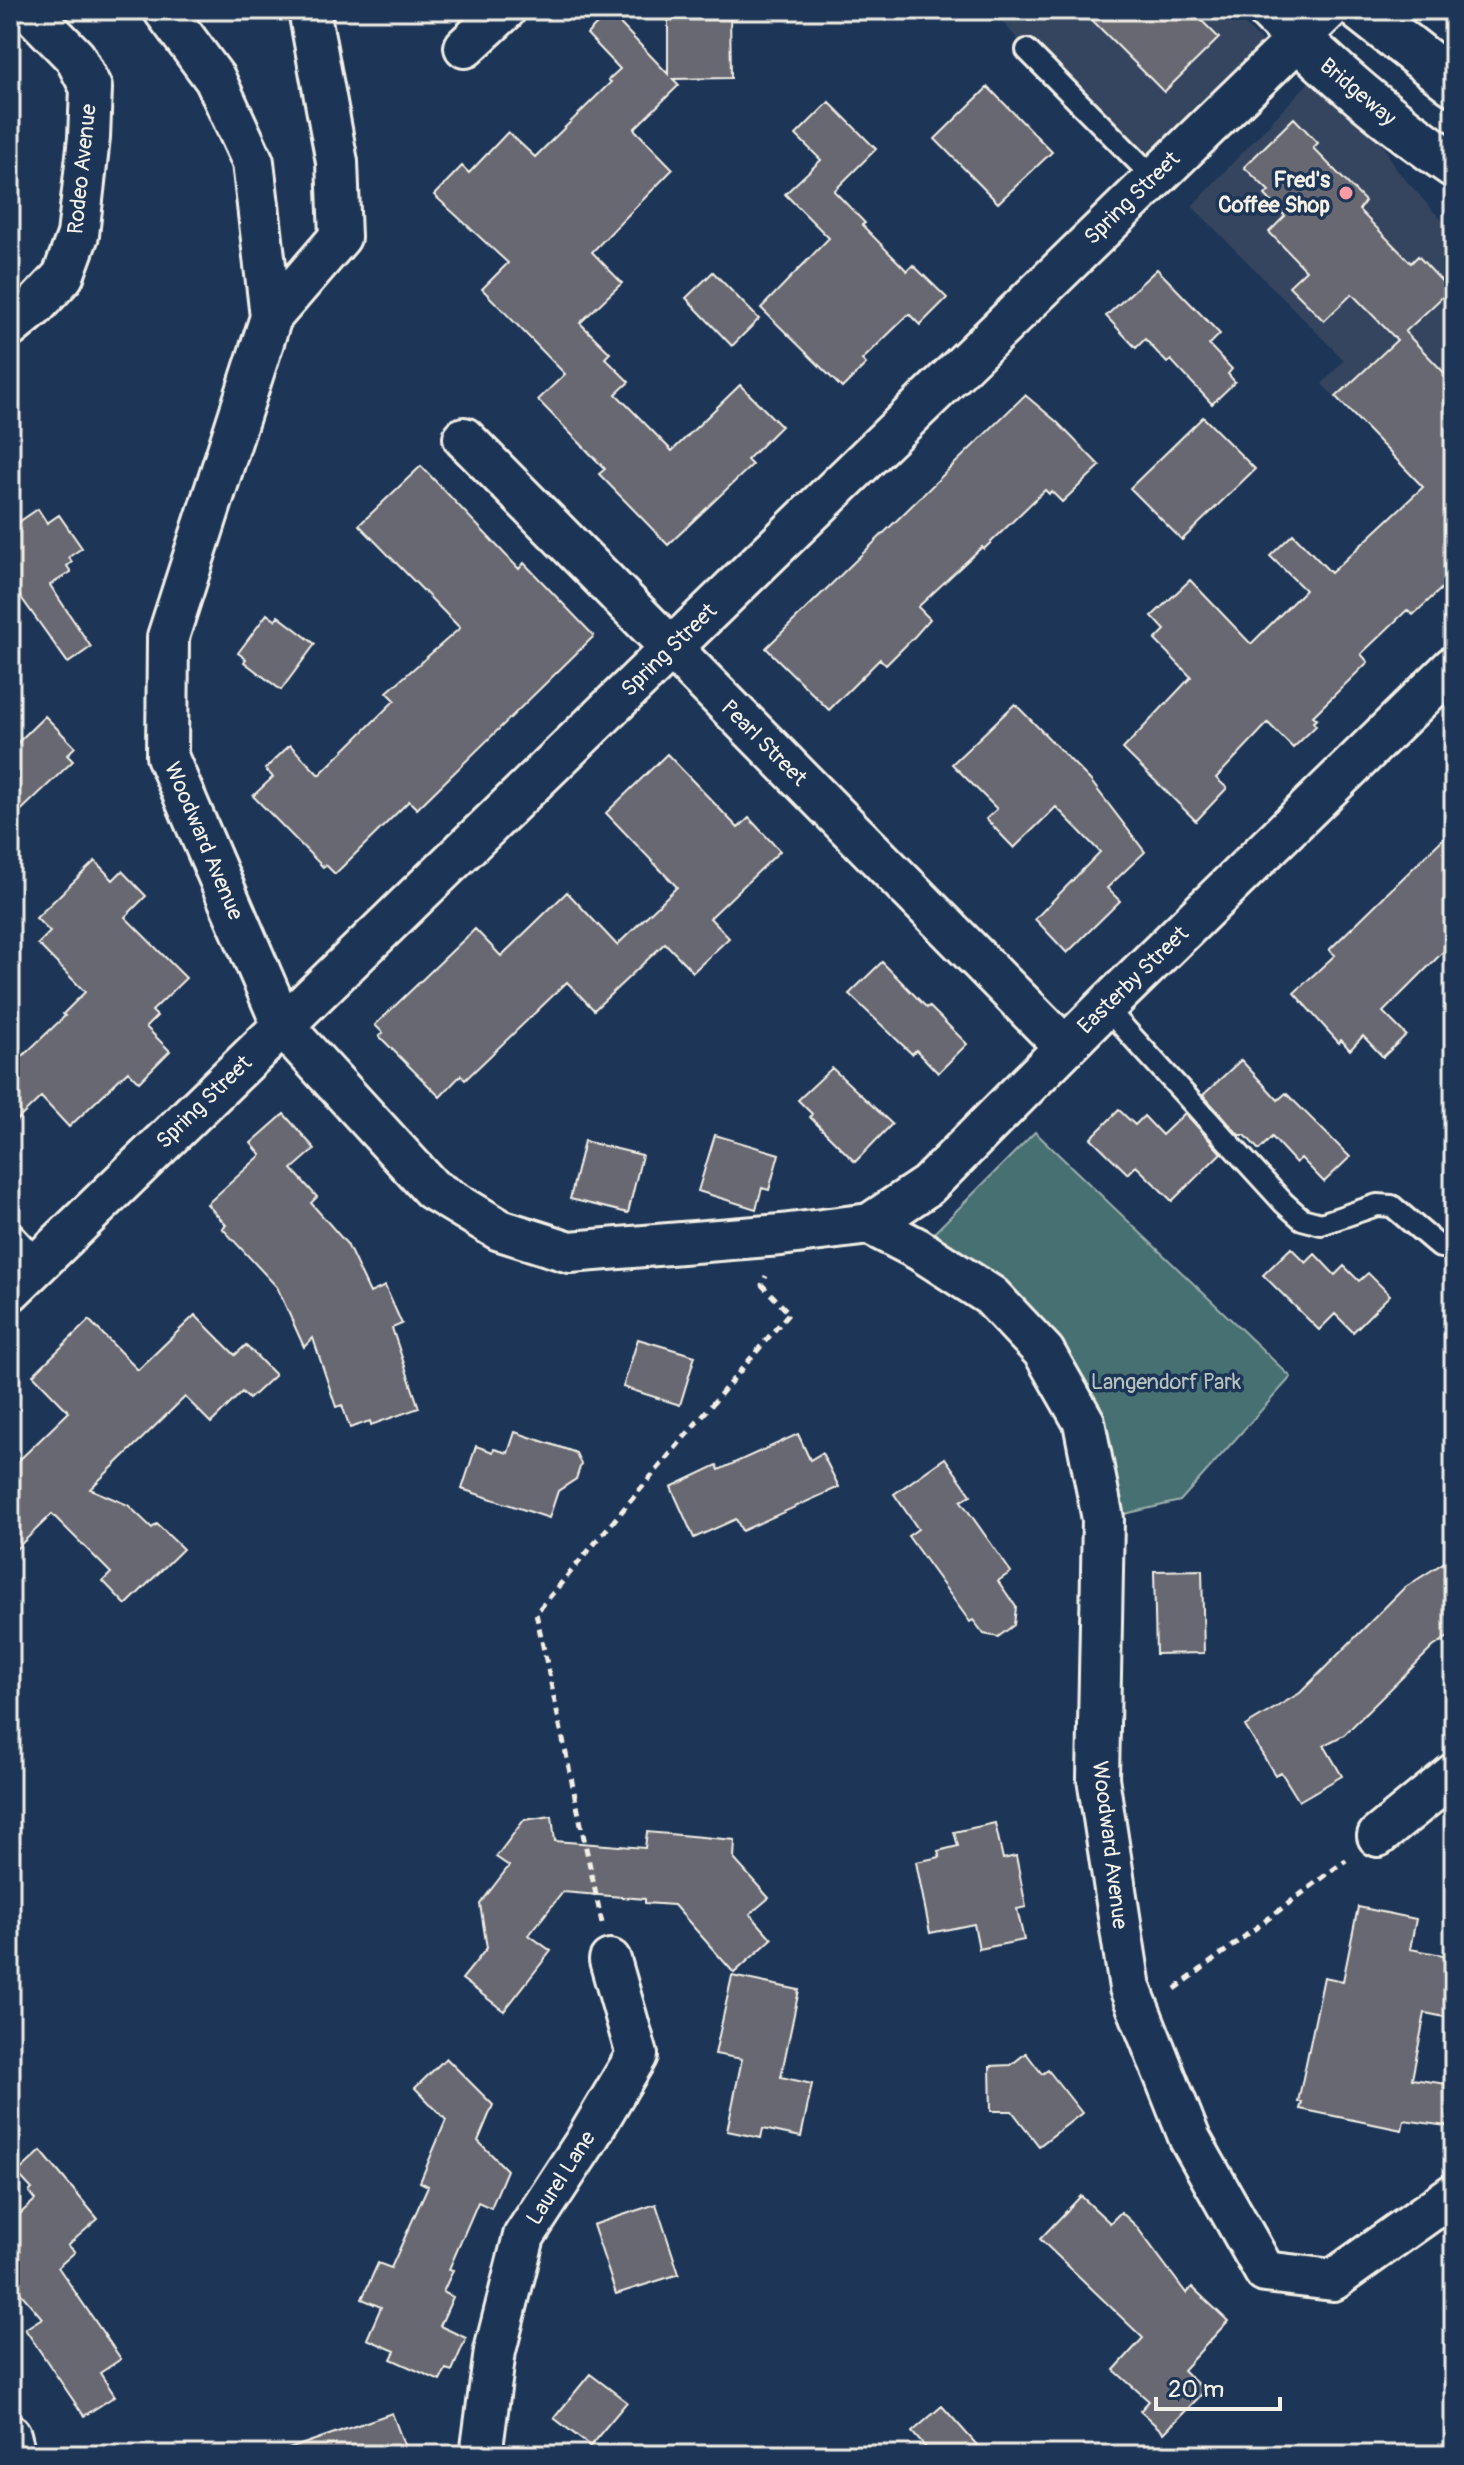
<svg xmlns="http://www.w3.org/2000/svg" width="1464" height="2465" viewBox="0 0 1464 2465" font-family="Pangolin,sans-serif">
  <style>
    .built { fill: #34445f }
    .green { fill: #476f73; stroke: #9eb0ae; stroke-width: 2 }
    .building { fill: #686772; stroke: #f4f1e8; stroke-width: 2 }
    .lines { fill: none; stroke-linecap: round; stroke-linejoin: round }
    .lane-casing { stroke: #f4f1e8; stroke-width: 26 }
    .street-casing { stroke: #f4f1e8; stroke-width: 46 }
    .secondary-casing { stroke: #f4f1e8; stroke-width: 50 }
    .path { stroke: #f4f1e8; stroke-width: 5; stroke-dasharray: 8 6; stroke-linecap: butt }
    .lane { stroke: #1d3557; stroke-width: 20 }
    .street { stroke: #1d3557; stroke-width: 40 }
    .secondary { stroke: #1d3557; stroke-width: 44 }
    .poi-dot { fill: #ff9aa2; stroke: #1d3557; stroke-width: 3 }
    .labels { text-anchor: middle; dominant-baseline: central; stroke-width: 7; stroke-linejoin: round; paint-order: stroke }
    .street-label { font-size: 22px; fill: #f4f1e8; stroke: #1d3557 }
    .poi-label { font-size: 22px; font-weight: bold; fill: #f4f1e8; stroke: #1d3557; text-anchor: end }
    .park-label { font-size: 22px; fill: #b7c4bf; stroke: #1d3557 }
  </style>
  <rect width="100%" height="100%" fill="#1d3557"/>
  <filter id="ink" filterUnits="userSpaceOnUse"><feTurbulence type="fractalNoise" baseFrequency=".0125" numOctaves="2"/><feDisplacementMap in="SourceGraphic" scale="16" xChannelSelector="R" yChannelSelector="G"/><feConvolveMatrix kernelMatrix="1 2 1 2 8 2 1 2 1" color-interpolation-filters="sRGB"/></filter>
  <g filter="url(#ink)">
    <path class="built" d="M992 10H1231L1278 58 1153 177 1027 50Z
      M1325 65 1355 91 1396 169 1454 234V519L1322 384 1344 360 1192 206Z"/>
    <path class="green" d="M1035 1132 1291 1377 1180 1501 1103 1519 1084 1422 918 1249Z"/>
    <path class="building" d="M668 10H730L731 78 673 79 679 85 634 129 673 169 592 252 622 283 580 323 610 353 605 358 629 382 616 394 672 451 740 385 781 426 747 460 752 465 668 545 599 474 605 469 538 400 565 374 482 289 508 263 434 195 462 166 469 173 508 132 535 157 611 82 608 80 620 69 587 34 609 12 668 74Z
      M1082 10H1191L1219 38 1164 92Z
      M988 87 1052 152 998 203 935 139Z
      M829 102 876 149 834 191 865 223 862 225 907 271 913 265 947 298 920 325 909 314 862 360 866 364 842 388 761 308 829 238 785 194 821 160 796 135Z
      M1294 118 1318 143 1313 148 1365 201 1359 210 1411 263 1418 256 1450 290 1405 332 1454 383V577L1413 615 1407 610 1361 654 1368 662 1313 716 1317 719 1313 722 1316 726 1293 748 1268 723 1216 778 1227 788 1196 821 1123 749 1191 677 1155 640 1165 630 1152 616 1190 580 1251 644 1305 590 1270 556 1293 534 1331 573 1423 487 1336 397 1397 340 1352 294 1324 321 1289 286 1306 270 1269 232 1285 216 1265 195 1269 191 1244 167Z
      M1157 269 1220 334 1209 345 1232 369 1228 374 1235 382 1212 404 1171 360 1167 363 1145 339 1136 348 1106 316Z
      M713 272 759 319 732 346 686 298Z
      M1025 395 1057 422 1100 466 1062 502 1051 491 1049 494 1045 490 984 549 982 547 918 607 930 619 915 636 886 665 880 659 829 710 766 648Z
      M1203 417 1255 469 1182 540 1130 488Z
      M421 466 519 569 524 563 594 636 417 809 409 801 335 874 326 865 323 867 253 796 273 777 265 769 290 745 319 775 395 700 387 692 460 628 359 525Z
      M38 509 47 523 59 515 82 548 69 557 72 562 67 566 71 572 50 585 91 647 68 663 10 582V528Z
      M267 614 275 620 278 616 315 644 281 690 244 662 246 659 238 653Z
      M1015 704 1090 780 1145 852 1107 888 1120 901 1067 953 1035 919 1100 852 1056 807 1014 848 986 819 997 809 952 764Z
      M45 716 75 747 67 755 73 761 10 821V750Z
      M667 754 738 828 749 818 780 851 710 918 729 938 693 972 665 943 594 1010 567 982 465 1080 461 1075 440 1097 379 1036 383 1033 375 1025 475 929 501 956 567 892 617 945 677 887 606 813Z
      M1454 828V941L1383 1012 1406 1035 1383 1057 1363 1036 1350 1050 1341 1040 1339 1043 1294 993 1335 955 1329 950Z
      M95 861 113 880 122 871 146 896 125 917 186 978 152 1011 157 1016 146 1027 170 1051 139 1082 128 1071 69 1127 41 1097 10 1127V1068L65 1016 63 1014 85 992 38 944 50 932 36 918Z
      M882 962 927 1008 929 1006 967 1044 938 1073 916 1050 912 1054 849 994Z
      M1241 1060 1278 1100 1286 1093 1350 1157 1324 1182 1301 1158 1296 1163 1272 1137 1259 1150 1245 1135H1239L1203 1095Z
      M832 1068 892 1124 855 1162 810 1117 812 1114 798 1100Z
      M1119 1110 1135 1125 1144 1116 1162 1135 1185 1113 1221 1153 1172 1201 1136 1166 1128 1174 1091 1138Z
      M284 1114 315 1149 292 1169 317 1197 311 1203 347 1244 370 1293 385 1286 402 1324 392 1328 419 1408 371 1425 370 1421 350 1428 342 1405 336 1407 313 1338 304 1347 277 1287 222 1228 226 1225 207 1204 261 1155 251 1143Z
      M715 1135 779 1154 769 1190 762 1188 756 1209 698 1191Z
      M584 1141 642 1155 628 1213 570 1199Z
      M1291 1248 1306 1263 1315 1254 1335 1275 1344 1266 1359 1281 1368 1273 1390 1295 1353 1332 1335 1314 1319 1330 1263 1275Z
      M195 1315 235 1355 246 1345 275 1375 249 1399 242 1392 211 1423 185 1397 90 1489 128 1505 152 1528 157 1524 183 1549 126 1605 103 1581 111 1573 52 1514 10 1555V1469L69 1412 33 1375 89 1320 138 1370Z
      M638 1339 695 1356 680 1405 623 1387Z
      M515 1432 571 1451 576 1453 581 1464 576 1479 558 1491 549 1518 462 1489 476 1446 493 1452 494 1449 508 1453Z
      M798 1434 810 1460 822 1453 839 1487 742 1531 736 1519 694 1538 671 1487 717 1465 719 1470Z
      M945 1458 971 1495 961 1501 1011 1572 998 1581 1016 1607 1014 1625 998 1637 984 1634 973 1620 970 1622 908 1536 918 1529 894 1494Z
      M1454 1556V1633L1433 1647 1344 1735 1324 1745 1342 1776 1299 1801 1281 1772 1275 1775 1245 1726 1300 1693 1404 1588Z
      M1202 1570 1204 1653 1156 1654 1154 1571Z
      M552 1816 555 1841 645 1848 647 1832 735 1840 734 1859 769 1898 750 1914 772 1939 734 1973 674 1905 645 1903V1899L563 1892 529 1935 551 1951 504 2011 462 1979 487 1948 480 1904 509 1866 496 1857 524 1820Z
      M995 1823 1003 1859 1016 1856 1026 1907 1017 1909 1024 1940 979 1949 974 1924 930 1933 916 1862 940 1857 938 1851 958 1846 954 1832Z
      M1358 1907 1416 1919 1410 1949 1454 1957V2019L1425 2013 1412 2079 1454 2085V2127L1404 2120 1402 2130 1300 2109 1302 2102H1298L1324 1977 1343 1981Z
      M732 1976 799 1990 781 2077 812 2084 801 2137 763 2129 761 2138 727 2131 742 2059 715 2054Z
      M1026 2053 1042 2074 1048 2070 1082 2113 1039 2146 1012 2111H991L990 2066 1011 2065Z
      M446 2058 493 2105 478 2141 507 2170 491 2208 478 2202 449 2269 453 2270 443 2292 453 2297 440 2326 466 2338 452 2371 446 2369 440 2381 391 2359 395 2351 367 2339 381 2307 362 2299 378 2263 391 2268 428 2186 420 2182 446 2120 415 2088Z
      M41 2151 98 2219 68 2245 75 2252 58 2267 121 2359 100 2373 115 2396 84 2416 25 2329 42 2318 10 2281V2223L35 2200 29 2192 32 2189 17 2173Z
      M1081 2196 1110 2223 1121 2212 1136 2226 1186 2293 1192 2287 1228 2321 1183 2370 1205 2391 1164 2433 1140 2411 1149 2401 1114 2370 1143 2338 1040 2239Z
      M656 2204 679 2274 616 2294 593 2225Z
      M590 2374 627 2402 590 2446 554 2418Z
      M942 2406 986 2455H932L912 2432Z
      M392 2413 408 2455H287L286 2450Z"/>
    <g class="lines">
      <defs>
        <path id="lane" d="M1027 50 1153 177
          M1105 1007 1284 1203 1302 1219 1321 1224 1377 1205 1392 1206 1440 1247
          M10 1231 40 1263"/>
        <path id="street" d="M164 10 215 79 253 162 271 317
          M309 10 337 162 340 237 271 317 168 637 167 756 283 1026 432 1189 500 1230 570 1252 781 1235 870 1224 927 1186 1105 1007 1454 666
          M465 47 505 10
          M10 327 34 307 63 276 78 235 89 138 91 88 75 57 29 10
          M464 438 1065 1047
          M870 1224 918 1249 991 1296 1044 1352 1084 1422 1103 1519 1098 1778 1130 1988 1190 2139 1265 2272 1333 2280 1454 2194
          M10 1291 1328 10
          M1378 1836 1454 1774
          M10 2435 15 2455
          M481 2455 495 2351 524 2236 586 2141 637 2055 610 1960"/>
        <path id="secondary" d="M1270 10C1327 68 1386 119 1454 165
          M1361 10 1454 83"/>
      </defs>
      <use href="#lane" class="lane-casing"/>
      <use href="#street" class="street-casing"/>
      <use href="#secondary" class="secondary-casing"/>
      <path class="path" d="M602 1923 536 1613 789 1313 762 1285 766 1276
        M1175 1989 1346 1860"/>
      <use href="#lane" class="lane"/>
      <use href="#street" class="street"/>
      <use href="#secondary" class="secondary"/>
    </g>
  </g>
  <circle class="poi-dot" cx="1346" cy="193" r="8"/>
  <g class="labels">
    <g class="street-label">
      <text transform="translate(1358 92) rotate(40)">Bridgeway</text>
      <text transform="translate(82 169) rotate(-84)">Rodeo Avenue</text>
      <text transform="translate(1132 198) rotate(-44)">Spring Street</text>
      <text transform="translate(669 650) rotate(-44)">Spring Street</text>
      <text transform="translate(764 743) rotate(45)">Pearl Street</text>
      <text transform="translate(204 841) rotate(67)">Woodward Avenue</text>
      <text transform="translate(1133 980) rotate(-44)">Easterby Street</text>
      <text transform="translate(204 1102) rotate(-44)">Spring Street</text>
      <text transform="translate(1110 1845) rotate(83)">Woodward Avenue</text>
      <text transform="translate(561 2178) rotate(-57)">Laurel Lane</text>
    </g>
    <g class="poi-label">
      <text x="1330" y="180">Fred's<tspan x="1330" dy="25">Coffee Shop</tspan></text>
    </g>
    <g class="park-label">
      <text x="1166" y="1382">Langendorf Park</text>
    </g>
  </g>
  <rect width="1464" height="2465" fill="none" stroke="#1d3557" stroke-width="40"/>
  <rect x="20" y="20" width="1424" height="2425" fill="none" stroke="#f4f1e8" stroke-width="3" filter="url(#ink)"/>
  <path d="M1156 2397v12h124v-12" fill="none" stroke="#f4f1e8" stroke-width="4"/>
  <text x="1168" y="2397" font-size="24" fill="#f4f1e8" stroke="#1d3557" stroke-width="6" paint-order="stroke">20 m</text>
</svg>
